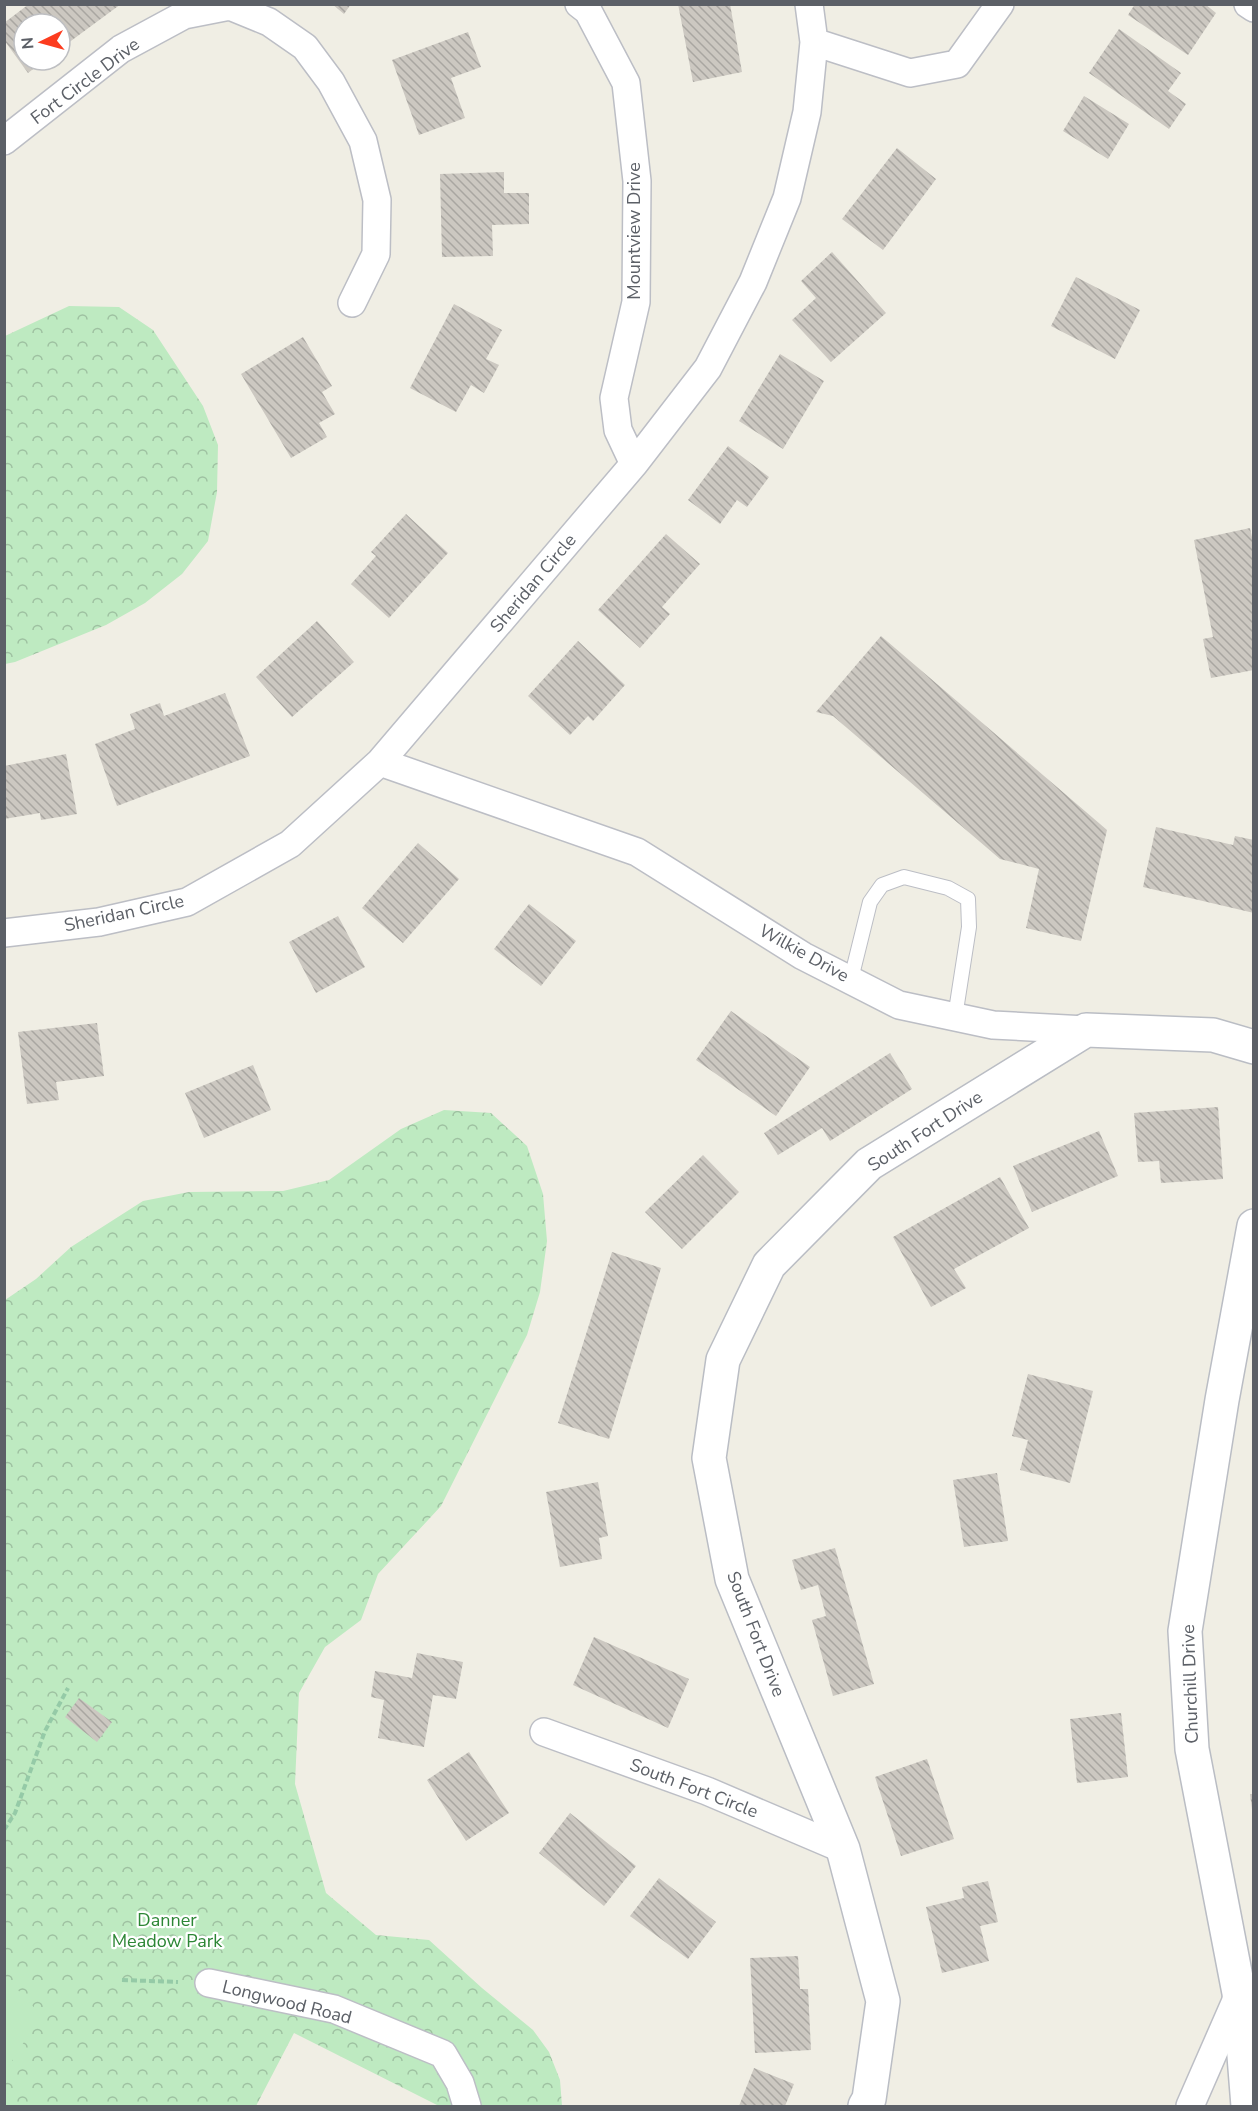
<svg xmlns="http://www.w3.org/2000/svg" width="1258" height="2111" viewBox="0 0 1258 2111" font-family="'Nunito Sans',sans-serif">
  <style>
    .forest { fill: url(#forest-crowns) }
    .pitch { fill: #beeac1 }
    .building { fill: url(#building-back-hatch) }
    .lines { fill: none; stroke-linecap: round; stroke-linejoin: round }
    .lane-casing { stroke: #bcbec5; stroke-width: 16 }
    .street-casing { stroke: #bcbec5; stroke-width: 30 }
    .secondary-casing { stroke: #babdc4; stroke-width: 36 }
    .path { stroke: #95caa7; stroke-width: 4; stroke-dasharray: 6 3; stroke-linecap: butt }
    .lane { stroke: #fff; stroke-width: 14 }
    .street { stroke: #fff; stroke-width: 27 }
    .secondary { stroke: #fff; stroke-width: 33 }
    .labels { text-anchor: middle; dominant-baseline: central; stroke-width: 4.5; stroke-linejoin: round; paint-order: stroke }
    .street-label { font-size: 18px; fill: #5c6067; stroke: #fff }
    .park-label { font-size: 18px; fill: #2c8635; stroke: #fff }
  </style>
  <defs>
    <pattern id="forest-crowns" width="20" height="18" patternUnits="userSpaceOnUse" patternTransform="scale(1.5)"><rect width="20" height="18" fill="#beeac1"/><path d="M2 6a3 3 0 1 1 6 0M12 15a3 3 0 1 1 6 0" fill="none" stroke="#9ec1a1"/></pattern>
    <pattern id="building-back-hatch" width="6" height="6" patternUnits="userSpaceOnUse" patternTransform="scale(1.5)"><rect width="6" height="6" fill="#ccc8c1"/><path d="M-1 5l2 2M0 0l6 6M5-1l2 2" fill="none" stroke="#a9a6a1"/></pattern>
  </defs>
  <rect width="100%" height="100%" fill="#f0eee4"/>
  <path class="forest" d="M69 306 119 307 153 330 203 406 218 445 217 492 208 541 182 574 145 603 106 625 15 662 5 664V336Z
    M444 1110 491 1113 527 1146 543 1194 547 1241 540 1292 527 1335 441 1506 378 1574 361 1620 325 1647 299 1693 295 1784 326 1893 376 1935 429 1940 482 1988 533 2030 549 2052 560 2080 562 2106H439L294 2033 256 2106H5V1300L36 1279 71 1247 143 1201 189 1192 283 1191 329 1180 401 1129Z"/>
  <path class="pitch" d="M5 1976 41 2015 5 2072Z"/>
  <path class="building" d="M29 4H121L60 49V24H24V60H45L28 73 4 40V23Z
    M332 4H351L344 14Z
    M678 4H730L742 72 693 82Z
    M1135 4H1205L1216 13 1188 55 1128 15Z
    M1119 29 1181 73 1168 91 1186 104 1169 129 1089 73Z
    M468 32 481 67 451 78 465 118 419 135 392 60Z
    M1084 96 1129 124 1108 159 1063 131Z
    M897 148 936 179 883 250 842 219Z
    M504 172V193H529V224L492 225 493 256 442 257 440 174Z
    M832 252 886 313 831 362 792 320 816 298 801 281Z
    M1076 277 1140 310 1115 359 1051 326Z
    M454 304 502 330 486 359 499 365 484 393 471 385 456 412 410 388Z
    M303 337 332 386 322 392 335 414 319 423 327 437 291 458 241 374Z
    M780 354 824 381 783 449 739 421Z
    M728 446 769 477 747 507 737 500 720 524 688 500Z
    M406 514 448 553 389 618 351 584 376 556 371 552Z
    M1250 528 1254 547V670L1211 678 1203 639 1213 637 1194 540Z
    M666 534 700 564 662 607 670 614 640 648 598 610Z
    M317 621 354 662 292 717 256 677Z
    M881 636 1107 830 1081 941 1026 928 1039 869 1000 859 833 716 816 712Z
    M578 641 625 685 593 721 588 716 570 735 528 696Z
    M225 693 250 756 117 806 95 744 135 729 130 714 160 703 164 716Z
    M66 754 77 814 41 820 40 813 4 819V766Z
    M1156 827 1233 845 1235 836 1254 840V913L1143 887Z
    M418 843 459 879 403 943 362 908Z
    M529 904 576 941 541 986 494 949Z
    M338 916 365 967 316 993 289 942Z
    M731 1011 810 1067 776 1116 696 1060Z
    M97 1023 104 1076 56 1082 59 1100 27 1104 18 1032Z
    M890 1053 912 1089 830 1141 822 1128 778 1155 764 1133Z
    M253 1065 271 1110 204 1138 185 1093Z
    M1218 1107 1223 1179 1161 1183 1159 1161 1138 1162 1134 1113Z
    M1099 1131 1118 1176 1032 1212 1013 1166Z
    M703 1155 739 1192 682 1249 645 1212Z
    M1000 1177 1029 1228 954 1269 966 1288 931 1307 893 1237Z
    M612 1252 661 1268 609 1439 558 1423Z
    M1028 1374 1093 1391 1070 1483 1020 1470 1028 1440 1012 1436Z
    M997 1473 1008 1541 964 1547 953 1480Z
    M598 1482 608 1536 599 1538 602 1559 560 1567 546 1492Z
    M835 1548 874 1684 833 1696 812 1620 826 1616 818 1585 801 1590 792 1560Z
    M594 1637 689 1679 668 1728 573 1685Z
    M417 1653 463 1662 456 1699 433 1695 424 1747 378 1738 384 1700 371 1697 375 1671 412 1678Z
    M79 1698 112 1722 97 1742 65 1717Z
    M1121 1713 1128 1777 1077 1783 1070 1719Z
    M469 1752 509 1813 466 1841 427 1780Z
    M927 1759 954 1839 901 1856 875 1777Z
    M1250 1794H1254V1809H1252Z
    M570 1813 636 1866 604 1906 539 1853Z
    M659 1878 716 1922 688 1959 630 1916Z
    M988 1881 998 1922 980 1926 989 1961 942 1973 926 1907 964 1898 962 1887Z
    M798 1956 800 1989H808L811 2050 755 2053 750 1958Z
    M754 2068 794 2084 785 2106H739Z"/>
  <g class="lines">
    <defs>
      <path id="lane" d="M851 979 870 902 882 885 904 877 948 888 968 899 969 927 955 1017"/>
      <path id="street" d="M579 4 588 11 626 83 637 181 636 302 614 398 618 430 634 464
        M1248 4 1254 8
        M814 42 910 73 957 64 1000 4
        M4 141 121 49 184 15 230 6 269 22 305 47 331 82 363 141 377 200 376 254 352 303
        M380 762 637 852 803 956 899 1005 993 1025 1086 1030
        M4 933 99 922 187 902 290 844 380 762 634 464 708 368 753 282 787 198 807 112 814 42 809 4
        M544 1732 707 1791 843 1849
        M209 1983 334 2009 443 2054 460 2083 467 2106
        M1190 2106 1239 1994"/>
      <path id="secondary" d="M865 2106 869 2099 883 2001 843 1849 732 1579 709 1458 723 1360 769 1265 869 1164 1086 1030 1213 1035 1254 1047
        M1248 2106 1239 1993 1192 1749 1185 1631 1222 1400 1254 1226"/>
    </defs>
    <use href="#lane" class="lane-casing"/>
    <use href="#street" class="street-casing"/>
    <use href="#secondary" class="secondary-casing"/>
    <path class="path" d="M4 1830 15 1813 45 1731 68 1688
      M122 1980 178 1982"/>
    <use href="#lane" class="lane"/>
    <use href="#street" class="street"/>
    <use href="#secondary" class="secondary"/>
  </g>
  <g class="labels">
    <g class="street-label">
      <text transform="translate(85 81) rotate(-37)">Fort Circle Drive</text>
      <text transform="translate(634 231) rotate(-90)">Mountview Drive</text>
      <text transform="translate(533 583) rotate(-50)">Sheridan Circle</text>
      <text transform="translate(124 913) rotate(-12)">Sheridan Circle</text>
      <text transform="translate(804 953) rotate(29)">Wilkie Drive</text>
      <text transform="translate(925 1131) rotate(-33)">South Fort Drive</text>
      <text transform="translate(756 1634) rotate(69)">South Fort Drive</text>
      <text transform="translate(1190 1684) rotate(-92)">Churchill Drive</text>
      <text transform="translate(694 1788) rotate(21)">South Fort Circle</text>
      <text transform="translate(287 2002) rotate(14)">Longwood Road</text>
    </g>
    <g class="park-label">
      <text x="167" y="1920">Danner<tspan x="167" dy="21">Meadow Park</tspan></text>
    </g>
  </g>
  <rect width="1258" height="2111" fill="none" stroke="#5c6067" stroke-width="12"/>
  <g transform="translate(42 42) rotate(265)"><circle r="28" fill="#ffffff" stroke="#bebfc2" stroke-width="1.5"/>
  <path d="M0-4.5L10 22L0 15L-10 22Z" fill="#fc3c1f"/>
  <text y="-9" font-size="16" font-weight="bold" text-anchor="middle" fill="#5c6067">N</text>
  </g>
</svg>
